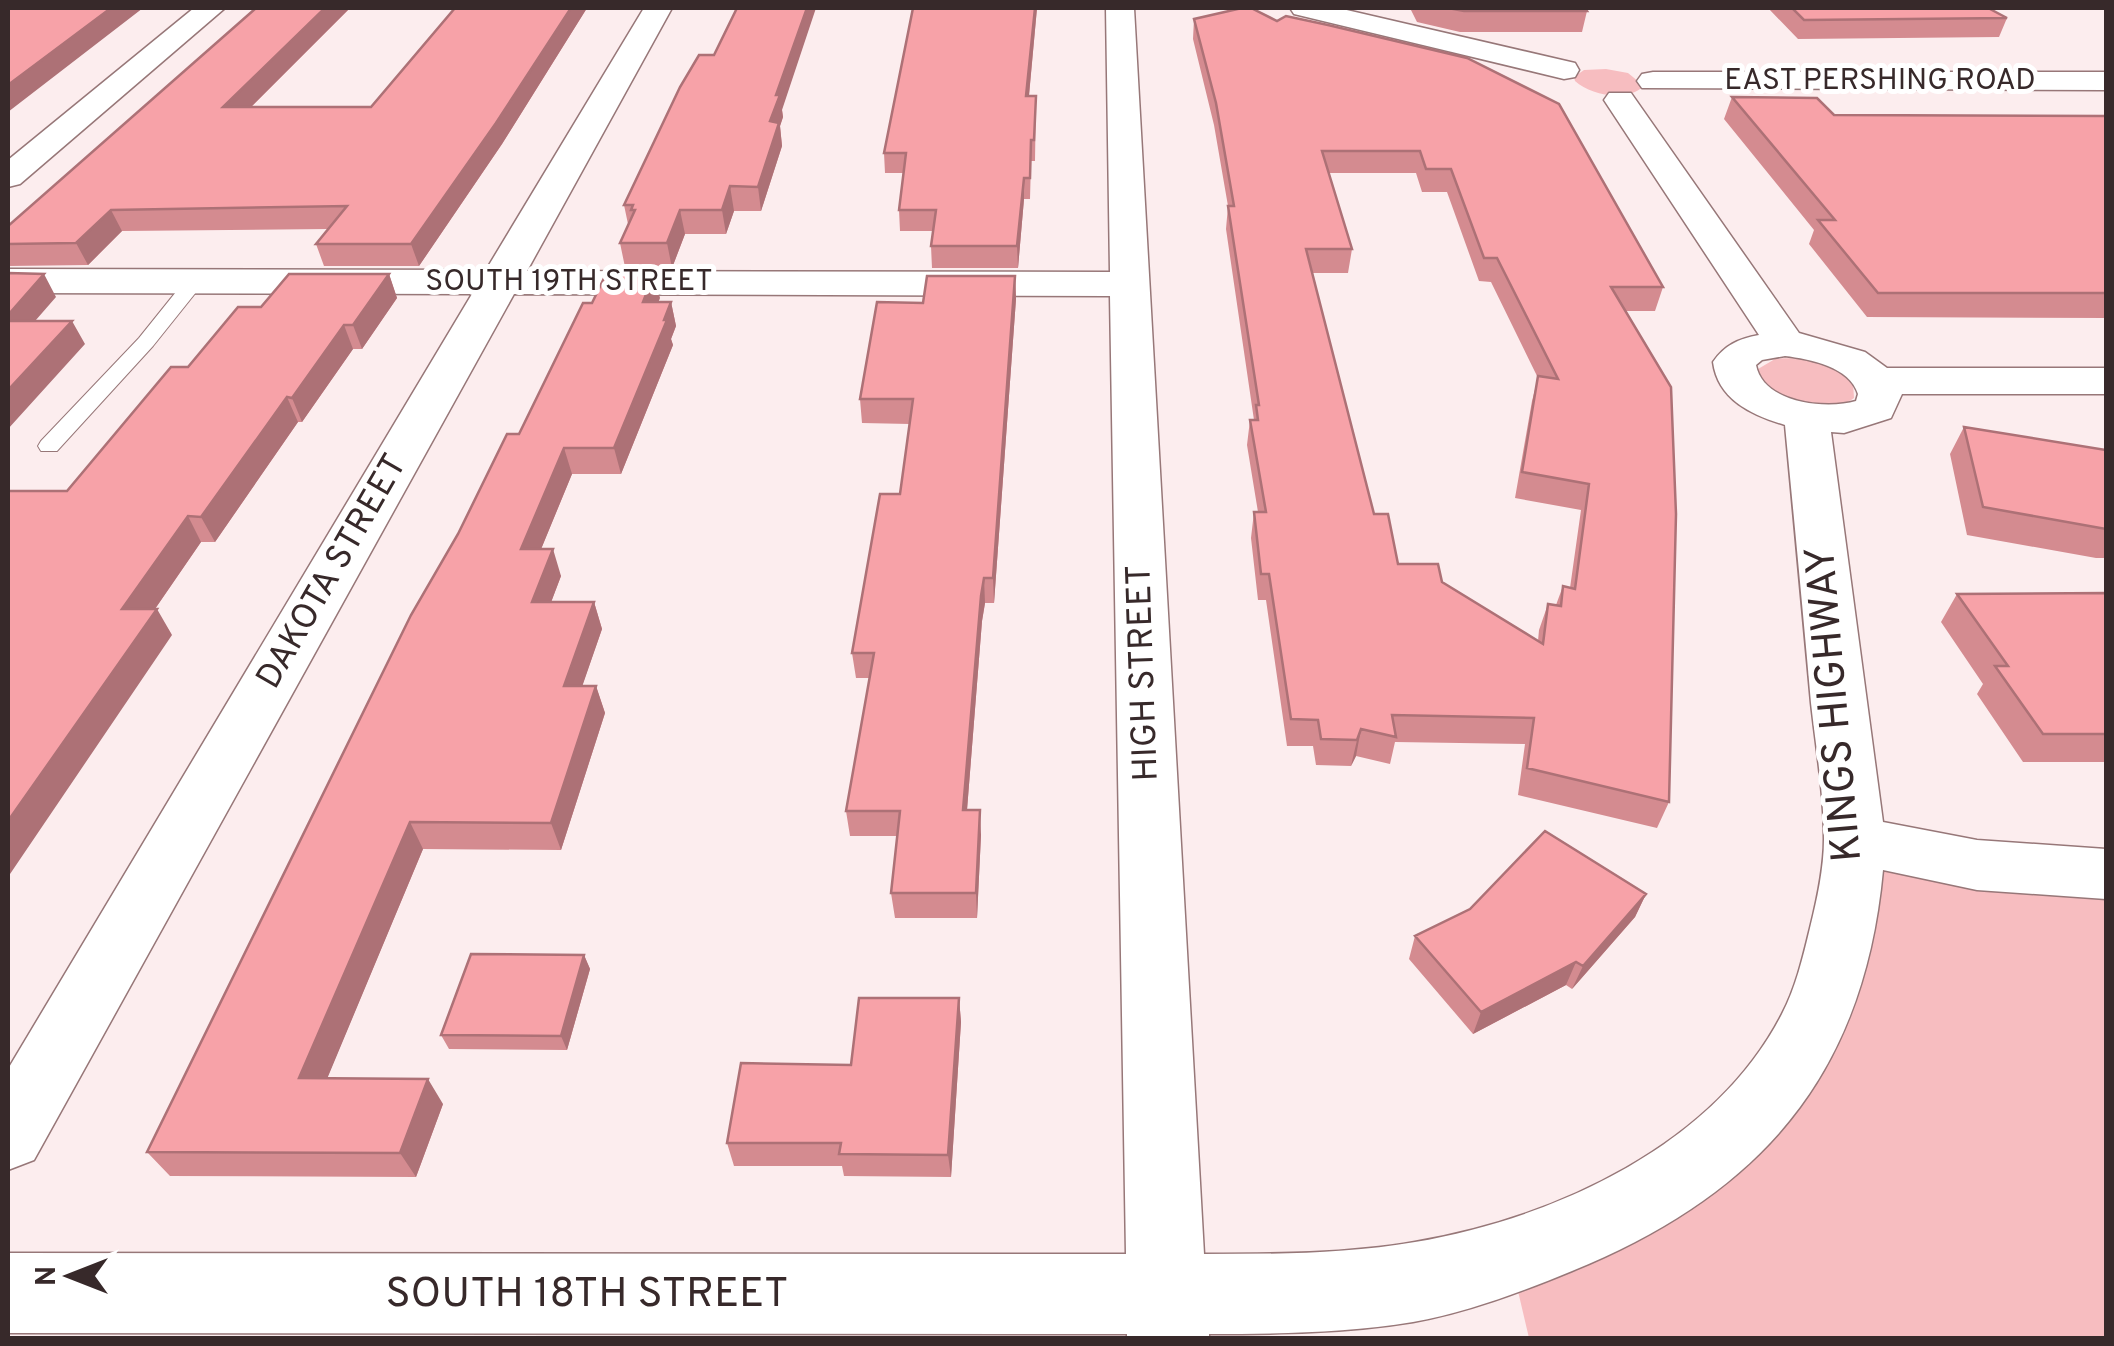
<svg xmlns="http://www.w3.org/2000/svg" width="2114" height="1346" viewBox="0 0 2114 1346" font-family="Overpass,sans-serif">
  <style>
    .green { fill: #f7bdc0 }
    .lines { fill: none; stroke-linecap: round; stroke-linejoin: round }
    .service-casing { stroke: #977778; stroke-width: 2 }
    .minor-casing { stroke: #977778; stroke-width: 3 }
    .service { fill: #fff; fill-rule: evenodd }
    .minor { fill: #fff; fill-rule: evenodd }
    .wall { fill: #d48b90; fill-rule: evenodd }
    .shaded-wall { fill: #ad7176 }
    .building { fill: #f7a2a8; stroke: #ad7176; stroke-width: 2.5; fill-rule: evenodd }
    .labels { text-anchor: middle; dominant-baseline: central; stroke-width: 10; stroke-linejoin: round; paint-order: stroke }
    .far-street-label { font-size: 30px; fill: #37292a; stroke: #fff }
    .street-label { font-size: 35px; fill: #37292a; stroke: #fff }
    .near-street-label { font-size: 42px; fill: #37292a; stroke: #fff }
  </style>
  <rect width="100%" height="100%" fill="#fcedee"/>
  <path class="green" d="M1606 69 1628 73 1644 86C1627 102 1592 96 1575 81L1574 77 1584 70Z
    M1775 359C1804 356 1832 362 1853 383L1854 398C1826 420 1778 400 1758 377V369Z
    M1855 840 2106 874V1338H1529L1510 1257 1737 1132Z"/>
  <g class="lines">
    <defs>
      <path id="service" d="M195 275 205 281 153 346 57 451H41L38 446 41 441 139 338 188 277Z"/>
      <path id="minor" d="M194 8H225L20 184 8 187V160Z
        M644 8H672L527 271 1110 272 1106 8H1134L1204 1254C1274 1254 1346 1254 1415 1242 1555 1218 1714 1146 1782 1014 1796 987 1803 957 1810 928 1817 900 1824 868 1824 839 1824 794 1816 748 1811 703 1803 611 1794 518 1785 425 1752 415 1718 400 1713 362 1725 345 1738 339 1759 335L1604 100 1609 93H1631L1799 333 1865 352 1887 368H2106V394H1902L1891 418 1844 433 1831 432 1883 822 1977 840 2106 849V899L1977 890 1883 870C1864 1076 1760 1194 1572 1271 1521 1292 1468 1312 1413 1322 1346 1333 1277 1334 1209 1334V1338H1127V1334L8 1333V1253L1126 1254 1110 296 514 294 34 1160 8 1170V1069L472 294 8 293V269L486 270ZM1785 356C1810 359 1850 367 1858 394L1856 401C1826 410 1763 403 1756 365L1762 360Z
        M1290 8H1338L1575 63 1579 70 1575 77 1564 79 1294 14Z
        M1653 72H2106V90L1642 88 1637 81 1642 74Z"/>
    </defs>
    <use href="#service" class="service-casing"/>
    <use href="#minor" class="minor-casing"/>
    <use href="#service" class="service"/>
    <use href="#minor" class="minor"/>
  </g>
  <path class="wall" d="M256 8H350L251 107H371L455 8H587L502 144 419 266H324L316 244 328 229 122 231 88 265 8 266V226Z
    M913 8H1037L1029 96H1036L1035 161H1031L1030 199H1024L1018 268H932L931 246 933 231H900L899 210 903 173H885L884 153Z
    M1410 8H1585L1587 11 1582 32H1460L1417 22Z
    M1768 8H1988L2007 18 1999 37 1798 39Z
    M1194 19 1663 287 1655 311H1625L1669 802 1657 828 1518 795 1525 744 1395 742 1390 764 1356 756 1351 766 1316 765 1313 746H1287L1266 600H1258L1251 538 1254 512H1258L1247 445 1250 420H1254L1226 229 1228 206 1214 125 1193 39ZM1329 173H1416L1422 192H1447L1479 281 1491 282 1538 378 1532 401 1515 498 1581 510 1570 588 1563 586 1556 605 1548 604 1539 630 1538 641 1442 582 1398 564 1374 514 1312 273H1348L1352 249Z
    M1732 97 1834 115 2106 116V318L1867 317 1809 244 1814 230 1724 119Z
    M782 110 783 117 780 126 782 146 761 211H734L726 234H685L672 268 625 267 620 243 628 224 624 205Z
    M389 274 397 298 362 349H353L302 422H298L215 542H201L155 609 172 635 67 491 188 367 261 307Z
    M1015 276 1016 299 994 603H985L982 621 967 810 981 835 977 918H895L891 893 897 836H850L846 811 870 678H856L852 653 900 494 910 424 862 423 860 399 923 303Z
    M660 298 658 302H671L676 326 671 339 673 345 621 474H572L541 549 561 576 551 602H594L602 629 582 686H596L605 713 561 850 423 849 327 1078 443 1104 416 1177 170 1176 147 1152 519 434Z
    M1964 427 2106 450V558H2096L1967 535 1950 454Z
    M2106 593V762H2023L1977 694 1983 684 1941 622 1957 594Z
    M1646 894 1635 917 1572 989 1566 985 1473 1034 1409 959 1415 936Z
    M584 955 590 969 567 1050 449 1049 441 1035Z
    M959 998 961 1022 951 1177 844 1176 842 1166H734L727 1143Z"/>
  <path class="shaded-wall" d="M111 8H143L8 112V85Z
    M325 8H350L231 127 223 107Z
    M571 8H587L502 144 419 266 411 244Z
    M807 8H816L782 110 783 117 780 126 782 146 761 211 758 187 776 95Z
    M1035 8H1037L1027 116 1026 96Z
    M1024 178V199L1018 268 1017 246Z
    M730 186 734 211 726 234 722 210Z
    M111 210 122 231 88 265 76 243Z
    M680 210 685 234 672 268 667 243Z
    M44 274 56 297 15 344 8 330V315Z
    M389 274 397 298 362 349 353 325Z
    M654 274 660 298 648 326 643 302Z
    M1015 276 1016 299 994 603 993 578Z
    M671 302 676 326 671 339 673 345 621 474 614 448Z
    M72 321 85 344 8 429V390Z
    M344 325 353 349 302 422 292 398Z
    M287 397 298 422 215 542 201 517Z
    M564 448 572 474 530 576 521 549Z
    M188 516 201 542 137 635 122 609Z
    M553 549 561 576 541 629 532 602Z
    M984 578 985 603 982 621 965 835 963 810 981 596Z
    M594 602 602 629 573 713 564 686Z
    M157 609 172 635 8 877V821Z
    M596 686 605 713 561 850 551 823Z
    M1361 729 1356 756 1351 766 1357 740Z
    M980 810 981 835 977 918 976 893Z
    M410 822 423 849 317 1103 299 1078Z
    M1646 894 1635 917 1572 989 1583 966Z
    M584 955 590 969 567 1050 561 1036Z
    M1576 962 1566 985 1473 1034 1481 1012Z
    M959 998 961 1022 951 1177 948 1155Z
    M428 1079 443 1104 416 1177 400 1153Z"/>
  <path class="building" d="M8 8H111L8 85Z
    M256 8H325L223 107H371L455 8H571L496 123 411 244H316L347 206 111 210 76 243 8 244V226Z
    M737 8H807L776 95H780L770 121 779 123 758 187 730 186 722 210H680L667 243H620L635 210H631L633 205H624L680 87 699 55H714Z
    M913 8H1035L1026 96H1036L1034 140H1031L1030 178H1024L1017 246H931L936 210H899L906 153H884Z
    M1242 8H1251L1277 21 1286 16 1328 25 1467 58 1559 104 1663 287H1611L1671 387 1676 514 1669 802 1527 768 1534 718 1392 715 1396 737 1361 729 1357 740 1321 739 1318 720 1291 719 1269 574H1261L1254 512H1266L1250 420H1258L1256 405H1259L1228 206H1234L1216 103 1194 19ZM1322 151H1420L1426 169H1451L1484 258H1497L1558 379 1538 376 1522 472 1589 484 1575 589 1563 586 1561 606 1548 604 1543 644 1442 582 1438 564H1398L1388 514H1374L1306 249H1352Z
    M1448 8H1585L1587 11H1464Z
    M1792 8H1988L2007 18 1804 20Z
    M1732 97 1817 98 1834 115 2106 116V293H1878L1818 220H1835Z
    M8 273 44 274 8 315Z
    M289 274H389L353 325H344L292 398 287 397 201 517 188 516 122 609H157L8 821V491H67L171 367H188L238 307H261Z
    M606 274H654L643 302H671L664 320H667L614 448H564L521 549H553L532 602H594L564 686H596L551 823 410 822 299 1078 428 1079 400 1153 147 1152 411 615 458 534 507 434H519L583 303H592Z
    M927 276H1015L993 578H984L981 596 963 810H980L976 893H891L900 811H846L874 653H852L880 494H900L913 399H860L877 302 923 303Z
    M8 321H72L8 390Z
    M1964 427 2106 450V529L1983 507Z
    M2106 593V734H2043L1995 666H2008L1957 594Z
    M1545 831 1646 894 1583 966 1576 962 1481 1012 1415 936 1470 909Z
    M471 954 584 955 561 1036 441 1035Z
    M859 998H959L948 1155 839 1154 841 1143H727L741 1063 851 1065Z"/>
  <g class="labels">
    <g class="far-street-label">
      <text x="1880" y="81">EAST PERSHING ROAD</text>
      <text x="569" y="282">SOUTH 19TH STREET</text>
    </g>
    <g class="street-label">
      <text transform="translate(333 572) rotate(-60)">DAKOTA STREET</text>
      <text transform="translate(1144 673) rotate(-92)">HIGH STREET</text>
    </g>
    <g class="near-street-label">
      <text transform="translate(1836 704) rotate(-95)">KINGS HIGHWAY</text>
      <text x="587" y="1295">SOUTH 18TH STREET</text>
    </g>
  </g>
  <rect width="2114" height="1346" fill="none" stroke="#37292a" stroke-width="20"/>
  <g transform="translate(70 1276) rotate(270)" stroke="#ffffff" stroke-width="8" paint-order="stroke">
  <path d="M0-8L18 38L0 25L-18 38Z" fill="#37292a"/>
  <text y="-15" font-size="28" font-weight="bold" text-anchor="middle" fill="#37292a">N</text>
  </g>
</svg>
